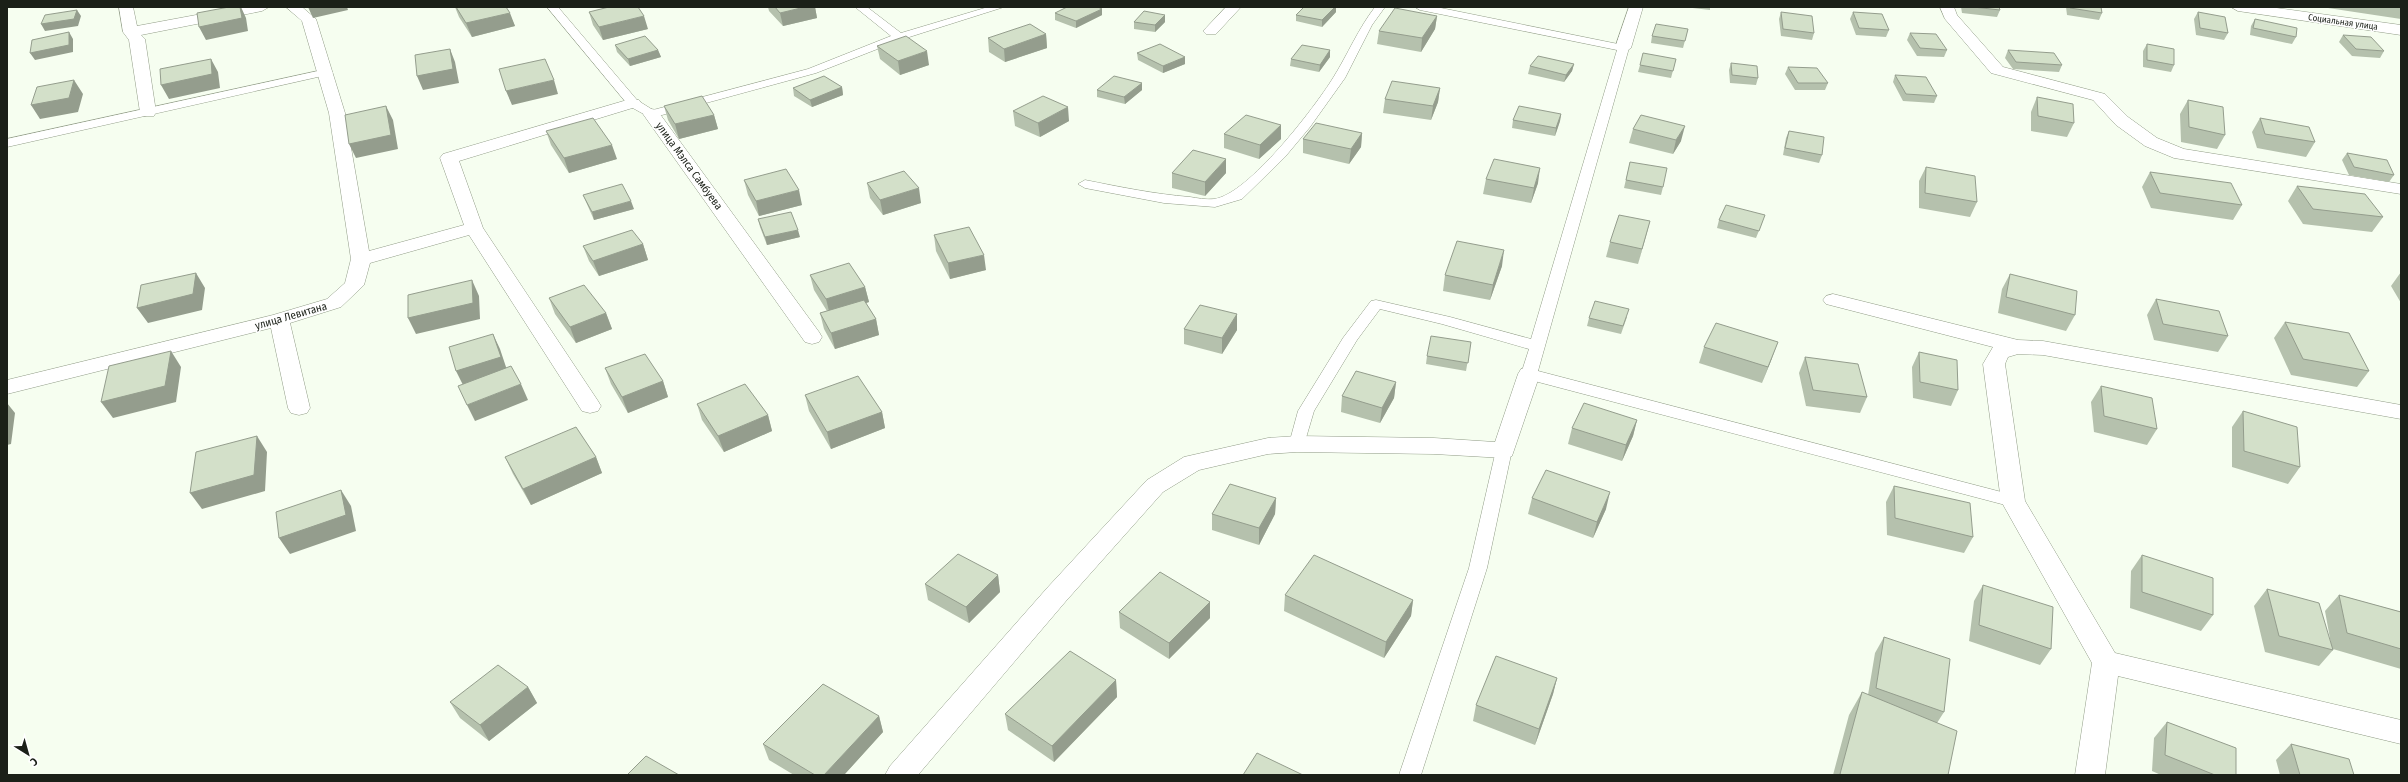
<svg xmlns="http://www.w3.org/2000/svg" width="2408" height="782" viewBox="0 0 2408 782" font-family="'Fira Sans Condensed',sans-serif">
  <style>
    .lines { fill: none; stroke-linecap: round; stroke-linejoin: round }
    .service-casing { stroke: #919c87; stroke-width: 1 }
    .minor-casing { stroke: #919c87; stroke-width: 1 }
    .service { fill: #fff; fill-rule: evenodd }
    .minor { fill: #fff; fill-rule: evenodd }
    .wall { fill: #b5c1ad }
    .shaded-wall { fill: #949d8d }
    .building { fill: #d3e0c9; stroke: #949d8d }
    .labels { text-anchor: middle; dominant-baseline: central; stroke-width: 3; stroke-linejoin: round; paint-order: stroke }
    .far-street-label { font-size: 9px; fill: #1b2018; stroke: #fff }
    .street-label { font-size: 11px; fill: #1b2018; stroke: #fff }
  </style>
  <rect width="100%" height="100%" fill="#f6fef0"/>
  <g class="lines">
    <defs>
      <path id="service" d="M547 7H558L637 100 653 110 808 69 891 36 855 7H867L901 33 988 7H1004L903 39 816 73 651 118 629 106Z
        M1375 7H1385L1372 25 1345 78 1310 127 1285 157 1242 199 1215 207 1164 203 1085 188 1078 184 1085 180C1120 187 1154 194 1190 197 1197 198 1206 200 1214 199 1248 195 1315 107 1333 78 1348 54 1358 29 1375 7Z
        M1415 7H1436L1623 45 1629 48 1538 371 2013 495 2019 497 2022 501 2019 505 2013 507 1523 378 1521 374 1529 349 1442 324 1380 309 1357 340 1314 411 1303 448H1291L1289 444 1298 411 1343 338 1371 301 1376 300 1450 317 1531 339 1617 50 1420 10Z
        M327 69 333 72 331 74 7 147V139Z
        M1504 444 1510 446 1512 450 1487 568 1421 775H1399L1469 568 1496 450 1498 446Z"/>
      <path id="minor" d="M119 7H133L137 26 239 7H269L262 11 141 35 145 39 156 112 154 116H142L140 112 129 40 123 32Z
        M286 7H302L316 19 345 113 369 251 464 225 440 158 443 154 627 100H639L641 103 639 106 459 161 483 228 598 401 601 406 598 411 590 413 582 411 469 235 370 263 364 285 341 307 290 323 310 408 307 413 299 415 291 413 288 408 271 328 7 394V380L273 315 327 299 345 283 351 259 329 113 302 21Z
        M1226 7H1241L1216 34H1206L1203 31 1206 28Z
        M1629 7H1643L1631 48 1623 53 1615 48Z
        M1940 7H1954L1957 15 2003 67 2105 94 2128 117 2157 138 2184 149 2401 184V194L2174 158 2145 146 2116 125 2093 100 1991 73 1945 19Z
        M2231 7H2269L2401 25V35L2238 11Z
        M651 109 657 110 819 332 822 337 819 342 812 344 805 342 643 114 645 110Z
        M1833 294 2018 340 2043 341 2401 405V419L2043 355 2018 354 2008 357 2005 364 2025 501 2115 653 2401 720V744L2118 676 2105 775H2075L2092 663 2001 501 1983 364 1993 347 1826 304 1823 300 1826 296Z
        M1529 367 1537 369 1540 374 1512 456 1504 458 1434 454 1297 452 1268 454 1199 470 1163 492 1066 601 918 775H885L890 766 1048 587 1147 480 1184 457 1268 438 1297 436 1434 438 1495 442 1518 374 1521 369Z"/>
    </defs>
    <use href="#service" class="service-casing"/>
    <use href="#minor" class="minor-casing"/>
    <use href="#service" class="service"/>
    <use href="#minor" class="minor"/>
  </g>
  <path class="wall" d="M455 7H506L515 26 472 37 459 17Z
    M768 7H815L817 18 783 26 769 11Z
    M1304 7H1336V12L1322 27 1296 21V15Z
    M1684 7H1710V10Z
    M1961 7H1999L2000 10 1997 17 1962 13Z
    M2066 7H2101L2102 13 2099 20 2067 15Z
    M2327 7H2401V19L2328 8Z
    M1102 9V15L1076 28 1055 20V13Z
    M589 12 648 29 603 40 593 25Z
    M1781 12 1814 33 1812 40 1781 36 1779 19Z
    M1853 12 1889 30 1886 37 1856 35 1850 19Z
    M2198 12 2228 33 2224 40 2196 35 2194 19Z
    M1437 16 1435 29 1421 52 1377 44 1379 31Z
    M2255 19 2296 37 2292 44 2250 35 2251 26Z
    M1134 22H1165L1155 32 1134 29Z
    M1688 29 1683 48 1651 43 1652 36Z
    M1910 33 1947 50 1944 57 1917 56 1907 40Z
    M1046 34 1047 48 1005 62 989 52 988 38Z
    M2343 35 2384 51 2380 58 2352 56 2339 42Z
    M2147 44 2174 65 2171 72 2143 67V51Z
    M615 45 658 50 661 57 630 66 617 52Z
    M877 46 929 65 900 75 880 59Z
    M1330 50V57L1319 72 1290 66 1291 59Z
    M2008 50 2062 65 2059 72 2013 69 2005 58Z
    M1137 53 1185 57V64L1163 73 1138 60Z
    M1676 59 1671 78 1638 72 1640 65Z
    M1731 63 1758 78 1756 85 1730 83 1729 70Z
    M1574 64 1572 71 1564 82 1528 74 1530 66Z
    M1788 67 1828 83 1825 90H1795L1785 74Z
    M1895 75 1937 96 1934 103 1903 101 1893 82Z
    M1142 83V90L1125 104 1097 97V90Z
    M842 87 843 95 812 107 794 96 793 88Z
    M1440 88 1438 102 1431 120 1383 113 1385 99Z
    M2037 97 2074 123 2067 137 2031 131V112Z
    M2188 100 2225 135 2217 149 2181 142 2180 114Z
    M664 106 714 115 718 129 679 139 668 120Z
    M1013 111 1069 121 1040 137 1015 126Z
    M1561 114 1560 121 1555 136 1512 128 1513 120Z
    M2260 118 2315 142 2306 157 2257 148 2252 132Z
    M1281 125V139L1259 159 1224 148V134Z
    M1633 129 1681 141 1673 154 1629 143Z
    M546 131 617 159 569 173 551 145Z
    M1789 131 1822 155 1819 163 1783 155 1786 138Z
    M1362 133 1361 147 1349 164 1303 153V139Z
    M2347 153 2394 175 2389 182 2349 175 2342 160Z
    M1630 162 1663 187 1661 195 1624 188Z
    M1926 167 1977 202 1970 217 1919 208V181Z
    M2150 172 2242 205 2233 220 2151 208 2142 187Z
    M1172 173H1226L1205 196 1172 188Z
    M1486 179 1538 183 1531 203 1483 194Z
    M744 180 802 205 759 216 748 195Z
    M867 183 921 203 883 215 870 198Z
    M2297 186 2383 217 2372 232 2303 224 2288 201Z
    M583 195 634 209 594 220 586 202Z
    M758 219 800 237 767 245 760 227Z
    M1719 220 1762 223 1756 238 1717 228Z
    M1650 221 1638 264 1606 257 1610 242Z
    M934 235 986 270 950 279 936 251Z
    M643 244 648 260 599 276 589 261 583 246Z
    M1502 266 1490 300 1443 291 1445 275Z
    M2401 272V303L2391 286Z
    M2010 274 2075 315 2066 331 1998 313 2002 289Z
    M810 275 865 287 869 302 866 303 876 319 879 335 835 349 824 329 820 313 827 311 814 290Z
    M549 298 606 313 612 329 576 343 555 314Z
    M2156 299 2228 336 2218 352 2154 340 2147 315Z
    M1237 314V330L1222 354 1184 344V329Z
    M1627 317 1621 334 1587 326 1589 318Z
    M2285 322 2369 371 2357 387 2291 375 2274 338Z
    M1471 342 1466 371 1426 364 1427 356Z
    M1704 347 1772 358 1762 383 1699 363Z
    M1919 352 1958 390 1951 406 1913 398 1912 367Z
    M1805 357 1867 397 1860 413 1806 406 1799 373Z
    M605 368 663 381 668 397 628 413 611 384Z
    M1396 382 1394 398 1380 423 1341 412 1342 396Z
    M2101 386 2157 429 2147 445 2094 432 2091 402Z
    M805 395 882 412 885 428 831 449 809 411Z
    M697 404 768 415 772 431 724 452 702 420Z
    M2243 411 2300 467 2288 484 2232 467V427Z
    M1637 420 1633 436 1622 461 1568 444 1572 428Z
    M505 457H596L602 473 531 505 513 474Z
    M1894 486 1973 537 1964 553 1887 535 1886 502Z
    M1276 498 1275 514 1259 545 1212 530V514Z
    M1532 498 1606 509 1593 538 1528 514Z
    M2142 555 2213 615 2201 631 2130 608 2131 571Z
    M998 575 1000 592 969 623 928 600 925 584Z
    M1983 585 2051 649 2040 665 1969 641 1974 601Z
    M2267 589 2331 644 2325 611 2339 595 2401 612V669L2333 649V650L2319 666 2265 652 2254 606Z
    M1285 595 1413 600 1411 616 1384 658 1284 611Z
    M1210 602V618L1169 659 1120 628 1119 612Z
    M1884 637 1944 712 1937 723 1948 775H1833L1849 715 1862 692 1868 695 1875 653Z
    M1557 678 1553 694 1535 745 1473 721 1476 705Z
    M1116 680 1117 697 1054 762 1008 730 1005 714Z
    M528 687 537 703 489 741 460 718 450 702Z
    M879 716 883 732 844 775H794L769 760 763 744Z
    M2167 722 2236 775H2161L2152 771 2154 738Z
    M2291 744 2354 775H2280L2276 760Z"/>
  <path class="shaded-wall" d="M33 7H41L34 8Z
    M240 7H241L246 18 248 31 206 40 199 27Z
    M308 7H347L348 10 313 18Z
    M805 7H815L817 18 783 26 780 13Z
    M1335 7H1336V12L1322 27V20Z
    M1102 9V15L1076 28V21Z
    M77 10 81 16 78 26 45 31 41 24Z
    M510 13 515 26 472 37 466 23Z
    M1165 15V22L1155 32V25Z
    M644 16 648 29 603 40 599 27Z
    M1437 16 1435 29 1421 52 1422 38Z
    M69 32 73 39V52L35 60 30 53Z
    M1046 34 1047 48 1005 62 1004 49Z
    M450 49 455 62 459 83 423 90 417 76Z
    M658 50 661 57 630 66 628 59Z
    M1330 50V57L1319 72 1320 65Z
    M927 51 929 65 900 75 898 61Z
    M1185 57V64L1163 73V66Z
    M211 59 218 72 220 88 169 99 161 85Z
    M1574 64 1572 71 1564 82 1566 75Z
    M74 80 83 94 78 112 40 119 31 105Z
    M554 80 558 94 512 105 506 91Z
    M1142 83V90L1125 104 1124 97Z
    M842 87 843 95 812 107 810 100Z
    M1440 88 1438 102 1431 120 1433 106Z
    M386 106 393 120 398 149 356 158 349 144Z
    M1068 107 1069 121 1040 137 1038 123Z
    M1561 114 1560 121 1555 136 1556 128Z
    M714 115 718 129 679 139 675 124Z
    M1281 125V139L1259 159 1260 145Z
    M1685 126 1681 141 1673 154 1676 140Z
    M1362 133 1361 147 1349 164 1351 149Z
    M612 145 617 159 569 173 564 158Z
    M1226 159V173L1205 196V182Z
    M1540 168 1538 183 1531 203 1534 188Z
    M919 188 921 203 883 215 880 200Z
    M799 190 802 205 759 216 756 201Z
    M631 201 634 209 594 220 592 212Z
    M1650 221 1646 236 1638 264 1642 249Z
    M798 230 800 237 767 245 765 237Z
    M643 244 648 260 599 276 593 261Z
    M1504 250 1502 266 1490 300 1493 285Z
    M984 255 986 270 950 279 948 263Z
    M196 273 205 288 202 310 148 323 137 308Z
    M472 280 479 296 480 319 416 334 408 318Z
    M865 287 869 302 830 315 826 299Z
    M606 313 612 329 576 343 570 327Z
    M1237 314V330L1222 354V338Z
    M876 319 879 335 835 349 831 333Z
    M493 334 500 349 508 373 464 387 456 371Z
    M1778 342 1772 358 1762 383 1768 367Z
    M171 351 181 367 176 402 113 418 101 402Z
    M663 381 668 397 628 413 622 397Z
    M1396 382 1394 398 1380 423 1382 408Z
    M521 384 528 400 475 421 467 405Z
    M7 403 15 413 11 444 7 445Z
    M882 412 885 428 831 449 827 432Z
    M768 415 772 431 724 452 718 436Z
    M1637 420 1633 436 1622 461 1626 445Z
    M257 436 267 452 265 491 202 509 190 493Z
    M596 457 602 473 531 505 523 489Z
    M341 490 351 506 356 531 290 554 279 538Z
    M1610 492 1606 509 1593 538 1597 522Z
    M1276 498 1275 514 1259 545V528Z
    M998 575 1000 592 969 623 966 607Z
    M1413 600 1411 616 1384 658 1386 642Z
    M1210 602V618L1169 659V643Z
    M1557 678 1553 694 1535 745 1539 729Z
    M1116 680 1117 697 1054 762 1052 746Z
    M528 687 537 703 489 741 480 725Z
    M879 716 883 732 844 775H824Z"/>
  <path class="building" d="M229 7H240L242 18 199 27 197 13Z
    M456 7H506L510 13 466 23Z
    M609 7H638L644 16 599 27 589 12Z
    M775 7H805L780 13Z
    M1067 7H1098L1102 9 1076 21 1055 13Z
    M1304 7H1335L1322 20 1296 15Z
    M1973 7H1999L2000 10Z
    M2070 7H2101L2102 13 2070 8Z
    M1395 8 1437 16 1422 38 1379 31Z
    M77 10 74 19 41 24 45 15Z
    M1144 11 1165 15 1155 25 1134 22Z
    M1781 12 1812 16 1814 33 1783 29Z
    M1853 12 1882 14 1889 30 1859 28Z
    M2198 12 2225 17 2228 33 2200 28Z
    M2255 19 2297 28 2296 37 2253 28Z
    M1030 24 1046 34 1004 49 988 38Z
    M1656 24 1688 29 1685 41 1652 36Z
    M69 32V45L30 53 32 40Z
    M1910 33 1936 34 1947 50 1920 48Z
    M2343 35 2371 37 2384 51 2356 49Z
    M645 36 658 50 628 59 615 45Z
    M906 36 927 51 898 61 877 46Z
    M1160 44 1185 57 1163 66 1137 53Z
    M2147 44 2174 49V65L2147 60Z
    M1302 45 1330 50 1320 65 1291 59Z
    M450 49 453 69 417 76 415 55Z
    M2008 50 2054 53 2062 65 2016 62Z
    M1643 53 1676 59 1673 71 1640 65Z
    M1538 56 1574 64 1566 75 1530 66Z
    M211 59 212 74 161 85 160 69Z
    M545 59 554 80 506 91 499 69Z
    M1731 63 1757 66 1758 78 1732 75Z
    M1788 67 1817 68 1828 83H1798Z
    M1895 75 1926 77 1937 96 1906 94Z
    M824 76 842 87 810 100 793 88Z
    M1114 76 1142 83 1124 97 1097 90Z
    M74 80 69 98 31 105 37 87Z
    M1392 81 1440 88 1433 106 1385 99Z
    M702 96 714 115 675 124 664 106Z
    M1043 96 1068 107 1038 123 1013 111Z
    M2037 97 2073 104 2074 123 2038 116Z
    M2188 100 2223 107 2225 135 2189 127Z
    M386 106 391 135 349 144 345 115Z
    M1519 106 1561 114 1556 128 1513 120Z
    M1246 115 1281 125 1260 145 1224 134Z
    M1641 115 1685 126 1676 140 1633 129Z
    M593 118 612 145 564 158 546 131Z
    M2260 118 2309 127 2315 142 2265 134Z
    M1316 123 1362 133 1351 149 1303 139Z
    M1789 131 1824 137 1822 155 1785 148Z
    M1193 150 1226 159 1205 182 1172 173Z
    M2347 153 2387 160 2394 175 2354 167Z
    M1494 159 1540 168 1534 188 1486 179Z
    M1630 162 1667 168 1663 187 1626 180Z
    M1926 167 1975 176 1977 202 1925 193Z
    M786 169 799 190 756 201 744 180Z
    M904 171 919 188 880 200 867 183Z
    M2150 172 2231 183 2242 205 2160 193Z
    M622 184 631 201 592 212 583 195Z
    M2297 186 2365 194 2383 217 2313 209Z
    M1726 205 1765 215 1759 231 1719 220Z
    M791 212 798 230 765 237 758 219Z
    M1619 215 1650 221 1642 249 1610 242Z
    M969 227 984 255 948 263 934 235Z
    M632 230 643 244 593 261 583 246Z
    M1457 241 1504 250 1493 285 1445 275Z
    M849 263 865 287 826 299 810 275Z
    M196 273 193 294 137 308 141 285Z
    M2010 274 2077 291 2075 315 2006 297Z
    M472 280 473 303 408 318V295Z
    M584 285 606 313 570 327 549 298Z
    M2156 299 2219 311 2228 336 2163 324Z
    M864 300 876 319 831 333 820 313Z
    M1595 301 1629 309 1623 326 1589 318Z
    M1200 305 1237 314 1222 338 1184 329Z
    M2285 322 2349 333 2369 371 2303 359Z
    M1716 323 1778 342 1768 367 1704 347Z
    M493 334 501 357 456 371 449 347Z
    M1431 336 1471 342 1468 363 1427 356Z
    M171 351 165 386 101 402 109 366Z
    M1919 352 1957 360 1958 390 1920 382Z
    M645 354 663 381 622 397 605 368Z
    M1805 357 1858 364 1867 397 1813 390Z
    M511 366 521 384 467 405 458 386Z
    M1356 371 1396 382 1382 408 1342 396Z
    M858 376 882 412 827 432 805 395Z
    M745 384 768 415 718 436 697 404Z
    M2101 386 2152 398 2157 429 2104 416Z
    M1584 403 1637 420 1626 445 1572 428Z
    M2243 411 2297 427 2300 467 2244 451Z
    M576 427 596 457 523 489 505 457Z
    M257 436 254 475 190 493 196 452Z
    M1546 470 1610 492 1597 522 1532 498Z
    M1230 484 1276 498 1259 528 1212 514Z
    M1894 486 1970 503 1973 537 1895 518Z
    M341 490 346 515 279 538 276 512Z
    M958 554 998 575 966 607 925 584Z
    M1314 555 1413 600 1386 642 1285 595Z
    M2142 555 2213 578V615L2142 592Z
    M1160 572 1210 602 1169 643 1119 612Z
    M1983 585 2053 607 2051 649 1979 625Z
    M2267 589 2319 603 2333 650 2279 636Z
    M2339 595 2401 612V649L2347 633Z
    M1884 637 1950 659 1944 712 1876 688Z
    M1070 651 1116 680 1052 746 1005 714Z
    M1496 656 1557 678 1539 729 1476 705Z
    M498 665 528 687 480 725 450 702Z
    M823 684 879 716 824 775H815L763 744Z
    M1862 692 1957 731 1948 775H1843L1840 774Z
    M2167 722 2236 748V775H2215L2165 755Z
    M2291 744 2349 759 2354 775H2300Z
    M1257 753 1303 775H1243Z
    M646 756 679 775H627Z"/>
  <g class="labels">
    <g class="far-street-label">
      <text transform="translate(2343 22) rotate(8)">Социальная улица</text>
    </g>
    <g class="street-label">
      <text transform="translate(689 166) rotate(54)">улица Мэлса Самбуева</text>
      <text transform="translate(291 316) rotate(-16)">улица Левитана</text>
    </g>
  </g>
  <rect width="2408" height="782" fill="none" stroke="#1b2018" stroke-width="16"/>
  <g transform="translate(28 754) rotate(143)" stroke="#ffffff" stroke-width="3" paint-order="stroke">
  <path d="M0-3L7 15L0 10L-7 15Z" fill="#1b2018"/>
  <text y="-6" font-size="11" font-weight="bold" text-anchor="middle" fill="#1b2018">С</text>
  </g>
</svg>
